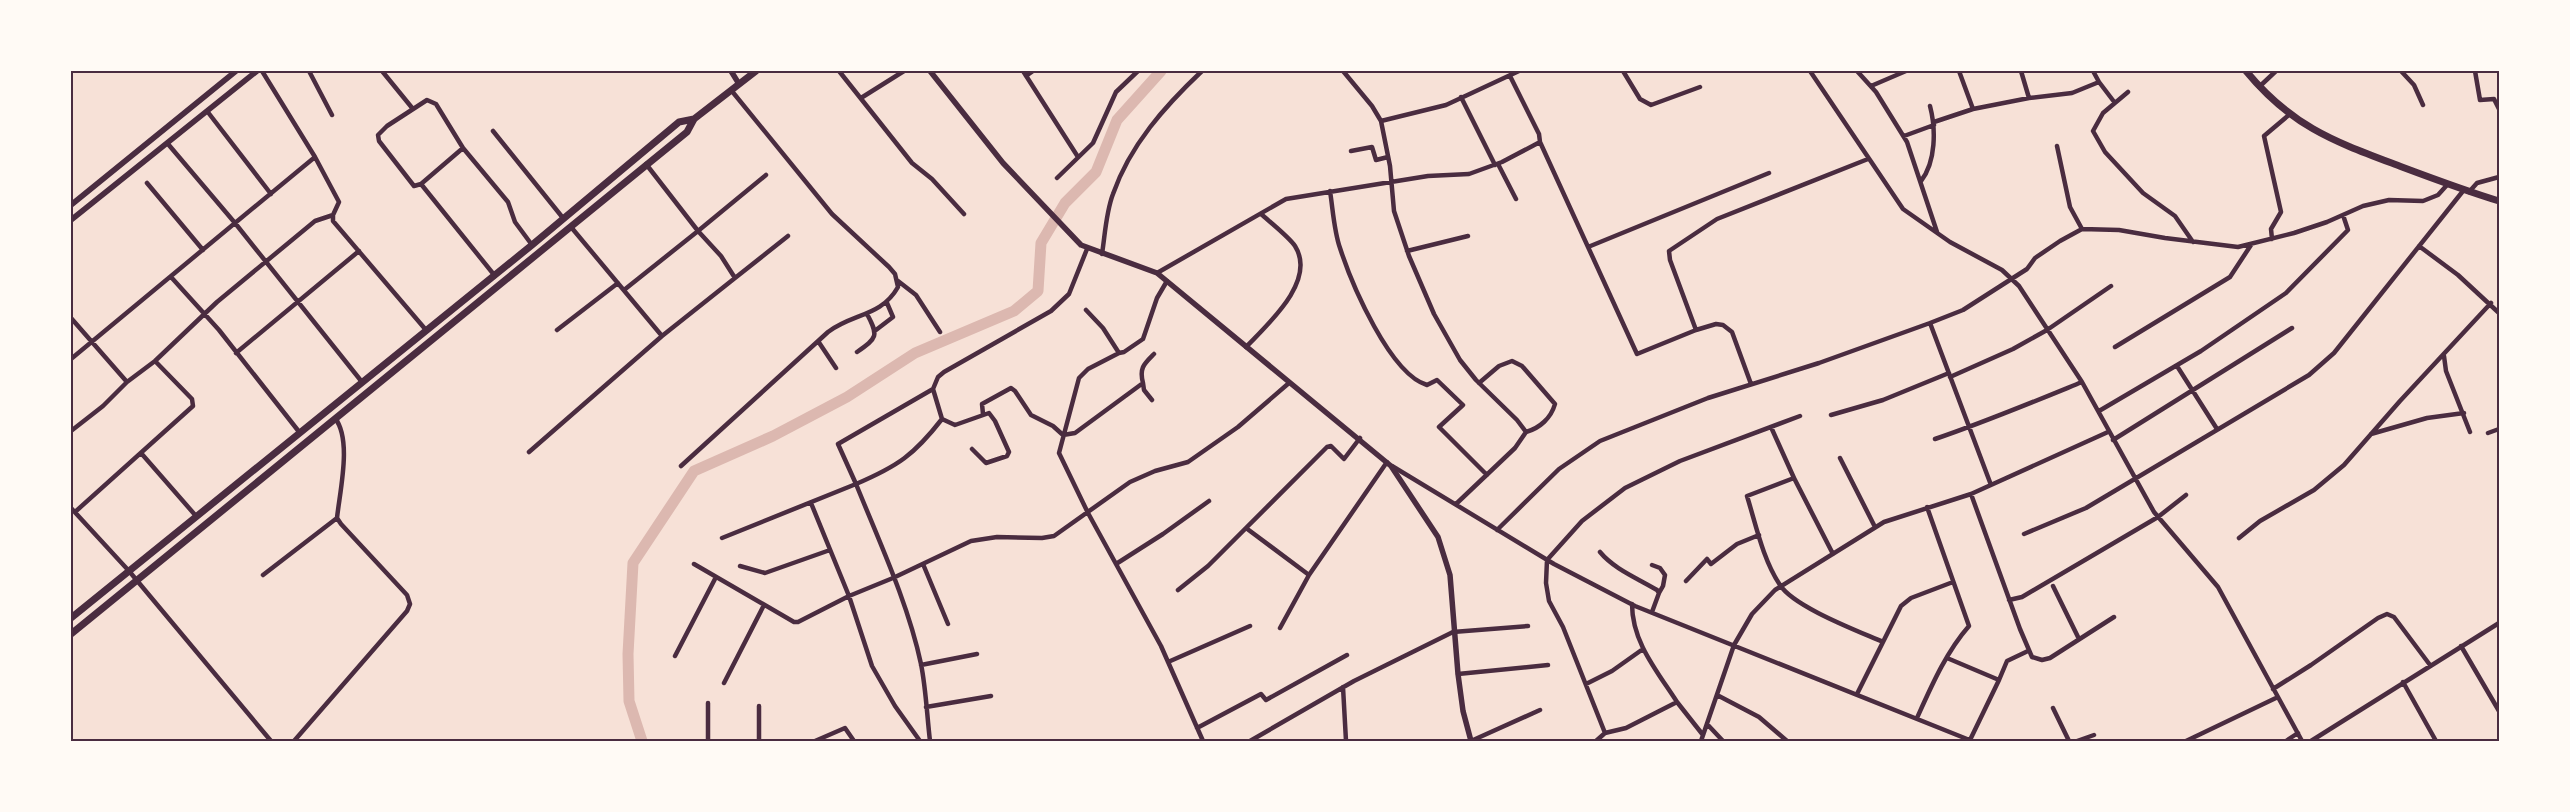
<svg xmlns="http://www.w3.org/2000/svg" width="2570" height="812" viewBox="0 0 2570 812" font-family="Roboto,sans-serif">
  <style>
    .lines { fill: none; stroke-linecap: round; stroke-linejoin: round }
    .canal { stroke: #dcb8b0; stroke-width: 11 }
    .minor { stroke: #4a2c40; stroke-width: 4.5 }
    .tertiary { stroke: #4a2c40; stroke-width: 5.5 }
    .secondary { stroke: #4a2c40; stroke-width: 7 }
    .neatline { fill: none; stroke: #4a2c40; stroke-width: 2 }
  </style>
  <rect width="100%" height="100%" fill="#f7e1d7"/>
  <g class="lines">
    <path class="canal" d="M642 741 629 701 628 654 633 563 694 471 773 436 847 397 915 353 1014 311 1038 291 1041 243 1065 203 1096 172 1117 120 1161 71"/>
    <path class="minor" d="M309 71 332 115
      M382 71 413 109
      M839 71 912 163 932 179 964 214
      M1023 71 1078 157
      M1343 71 1372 106 1381 121 1390 166 1394 211 1409 256 1434 314 1460 360 1476 380 1517 420 1526 432 1515 448 1456 504
      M1623 71 1640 99 1651 105 1700 87
      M1810 71 1903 209 1950 242 2002 270 2019 286 2082 382 2154 512 2218 587 2302 741
      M1857 71 1876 92 1907 142 1937 232
      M2021 71 2029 98
      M2401 71 2414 85 2423 105
      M2475 71 2480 100 2494 99 2499 109
      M1026 76 1033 71
      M1510 76 1539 134 1540 142 1637 354 1696 330 1716 324 1723 325 1732 332 1751 384
      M2099 82 2115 103
      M1871 86 1906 71
      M2259 87 2276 71
      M2128 92 2103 113 2093 131 2105 152 2143 193 2175 216 2193 242
      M1461 97 1495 165
      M861 98 904 71
      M427 100 436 104 463 148 421 184 414 186 379 141 378 135 387 126Z
      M1973 109 2029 98 2072 93 2099 82 2093 71
      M207 111 271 194
      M1381 121 1446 105 1519 71
      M1934 122 1973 109 1959 71
      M493 131 563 218
      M1904 136 1934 125
      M168 144 235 223 315 157 262 71
      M2057 146 2070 207 2082 229 2119 230 2165 238 2238 247 2294 233 2327 222 2363 206 2389 200 2423 201 2438 195 2447 185
      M463 148 508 202 515 222 532 245
      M1351 151 1372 147 1376 160 1388 157
      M315 157 339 202 333 215V221L426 330
      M1498 164 1516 199
      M766 175 698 231 721 256 735 278 788 236
      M1057 178 1093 143 1116 92 1138 71
      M1921 181C1936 162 1936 129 1930 106
      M147 183 203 250
      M421 184 495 276
      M1330 191C1333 210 1334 231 1340 248 1352 285 1390 374 1427 385L1437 380 1463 405 1439 427 1487 475
      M2469 192 2477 183 2499 177
      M2272 239 2271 229 2281 212 2264 136 2290 114
      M2419 246 2458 275 2499 313
      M1588 247 1769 173
      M1407 251 1468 236
      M1102 254C1105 235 1106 212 1113 194 1130 145 1165 106 1202 71
      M1157 273 1286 199 1428 176 1469 174 1502 162 1540 142
      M171 277 219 330 300 433
      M898 281 916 295 940 332
      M624 290 698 231 646 164
      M1086 310 1103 328 1119 353 1124 352 1143 339 1157 298 1167 281
      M71 318 127 382 103 406 71 431
      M557 330 618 283
      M876 330 893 317 887 303
      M1696 330 1670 260 1669 251 1717 219 1868 159
      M662 336 735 278
      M818 341 836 368
      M1246 347C1268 324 1317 281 1295 246 1289 237 1270 222 1261 214
      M2115 347 2230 277 2251 245
      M857 352C877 338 879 336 867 314
      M236 353 359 251
      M1119 353 1088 369 1079 378 1059 453 1088 513 1161 646 1203 741
      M2444 356 2446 371 2470 432
      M71 359 235 223 362 382
      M2177 366 2217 429
      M1950 377 2013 349 2047 330 2111 286
      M127 382 155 361 217 302 315 221 333 215
      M1143 383 1144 390 1152 400
      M1479 383 1499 366 1512 361 1522 366 1555 404C1551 418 1540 428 1526 432
      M933 389 942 419C914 455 898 466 856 484L838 444 933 389 938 377 944 372 1051 311 1069 294 1087 249
      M2099 411 2201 351 2286 293 2348 230 2343 215
      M983 414 982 404 1011 388 1015 391 1031 415 1053 426 1063 435 1075 433 1143 383C1139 368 1144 364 1154 354
      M1831 415 1883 400 1949 373
      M942 419 955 425 989 413 995 421 1009 452 1007 456 986 463 972 449
      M1771 427 1794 478
      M2488 433 2499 429
      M2371 434 2427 418 2464 413
      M1935 439C1985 422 2033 402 2082 382
      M2113 440 2292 328
      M529 452 662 336 571 227
      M141 453 196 516
      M1840 458 1875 527
      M681 466 828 332C853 313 881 317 898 287L895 274 889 267 832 214 731 90
      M1392 466 1554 564 1635 606 1972 741
      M1991 485 1930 323 1963 310 2027 269 2035 258 2060 241 2082 229
      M1971 494 2020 629 2032 657 2042 660 2050 658 2114 617
      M811 503 849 596 872 666 895 706 920 741
      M71 508 129 571 271 741
      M75 512 193 406 192 399 155 361
      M1246 528 1309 575
      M1497 530 1559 469 1600 441 1708 398 1819 363 1930 323
      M2024 534 2086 508 2309 375 2334 353 2463 191
      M722 538 856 484C879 541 908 603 921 664 926 689 927 716 930 741
      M2239 538 2260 521 2314 490 2344 465 2400 401 2491 303
      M1600 552C1614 569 1637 578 1657 590L1659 593 1652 612
      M1833 554 1794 478 1747 496C1756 525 1763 560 1780 585 1794 607 1858 631 1883 642
      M694 564 794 622H798L849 596 893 578 971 541 997 537 1042 538 1054 536 1130 482 1155 471 1188 462 1238 427 1289 383
      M923 564 948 624
      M1116 564 1163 534 1209 501
      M1652 565 1660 568 1665 575 1663 586 1659 593
      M740 566 765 573 830 550
      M263 575 337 518
      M1686 581 1707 559 1711 564 1737 544 1759 535
      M2053 586 2079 639
      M1178 590 1208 566 1327 447 1331 446 1344 459 1360 438
      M2009 600 2022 597 2158 517 2186 495
      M1632 604C1632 642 1657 671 1677 702L1626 728 1605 733 1563 627 1549 601 1546 583 1547 560 1582 521 1625 488 1680 461 1800 416
      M1280 628 1309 575 1387 462
      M2461 646 2499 711
      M675 656 716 577
      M1947 658 1999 680 1970 740
      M1168 662 1250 626
      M921 665 977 654
      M1458 674 1548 665
      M1999 680 2007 661 2028 651
      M2403 682 2436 741
      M724 683 764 605
      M1586 684 1612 671 1643 649
      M1343 687 1346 741
      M2273 689 2311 665 2378 618 2387 614 2394 617 2430 665
      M1857 694 1901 606 1911 598 1953 582
      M1717 695 1759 717 1787 741
      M1677 702 1703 735
      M759 706V741
      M926 707 991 696
      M2053 708 2069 741
      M1917 718C1931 687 1946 652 1969 626L1927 507
      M1707 724 1723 741
      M1197 728 1261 694 1266 700 1347 655
      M294 741 407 611 410 604 407 595 341 524 337 518C340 490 352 440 335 418
      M708 741V703
      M815 741 845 728 854 741
      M1250 741 1354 681 1453 632 1528 626
      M1471 741 1540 710
      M1596 741 1605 733
      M1701 741 1734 645 1752 614 1775 590 1884 522 1971 494 2108 432
      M2077 741 2094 735
      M2186 741 2278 697
      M2286 741 2298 733
      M2311 741 2499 623"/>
    <path class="tertiary" d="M731 71 739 84
      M930 71 1003 163 1081 245 1157 273 1391 466 1438 537 1450 575 1458 674 1463 711 1471 741
      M71 205 236 71
      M71 220 257 71"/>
    <path class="secondary" d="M2246 71C2293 128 2336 142 2402 167 2434 179 2466 191 2499 201
      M71 618 532 245 679 122 694 119
      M71 634 687 132 694 119 756 71"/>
  </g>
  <rect width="2570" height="812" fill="none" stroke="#fffaf5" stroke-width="145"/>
  <rect x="72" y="72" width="2426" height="668" class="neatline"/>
</svg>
